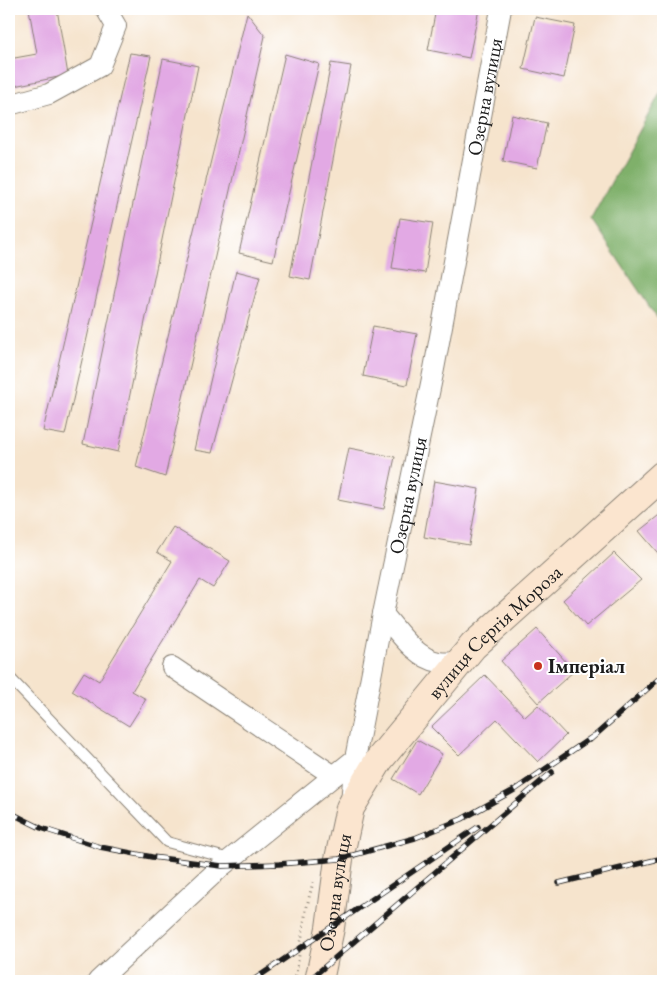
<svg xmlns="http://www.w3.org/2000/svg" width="672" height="990" viewBox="0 0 672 990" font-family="'EB Garamond',serif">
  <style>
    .forest { fill: #7fb06a; stroke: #4e6643 }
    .building { fill: #e2a9e4 }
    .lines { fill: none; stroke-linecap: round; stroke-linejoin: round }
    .lane-casing { stroke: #898074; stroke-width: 12 }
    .street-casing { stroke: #898074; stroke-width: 22 }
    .secondary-casing { stroke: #898074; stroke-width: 30 }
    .path { stroke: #898074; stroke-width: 3; stroke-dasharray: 1 4; stroke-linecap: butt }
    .lane { stroke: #fff; stroke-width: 10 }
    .street { stroke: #fff; stroke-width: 20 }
    .secondary { stroke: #fbe5cf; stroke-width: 28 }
    .rail-casing { stroke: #1c1c1c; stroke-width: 5.5 }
    .rail { stroke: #fff; stroke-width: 4; stroke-dasharray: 11; stroke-linecap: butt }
    .poi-dot { fill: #c8321e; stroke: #fff; stroke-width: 2 }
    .labels { text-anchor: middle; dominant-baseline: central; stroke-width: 4; stroke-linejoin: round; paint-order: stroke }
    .street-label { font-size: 20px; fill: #1c1c1c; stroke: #fff }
    .poi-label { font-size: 20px; font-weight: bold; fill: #1c1c1c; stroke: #fff; text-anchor: start }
  </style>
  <rect width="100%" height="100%" fill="#fff"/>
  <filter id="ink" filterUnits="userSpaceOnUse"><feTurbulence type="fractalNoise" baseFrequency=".02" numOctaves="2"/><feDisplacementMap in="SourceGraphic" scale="10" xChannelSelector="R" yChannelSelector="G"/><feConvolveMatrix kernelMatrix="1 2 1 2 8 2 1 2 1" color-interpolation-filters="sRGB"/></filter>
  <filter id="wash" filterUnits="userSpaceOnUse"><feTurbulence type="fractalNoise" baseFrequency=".0096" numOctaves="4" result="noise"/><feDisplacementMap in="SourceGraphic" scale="20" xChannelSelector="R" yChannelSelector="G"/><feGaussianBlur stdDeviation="1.12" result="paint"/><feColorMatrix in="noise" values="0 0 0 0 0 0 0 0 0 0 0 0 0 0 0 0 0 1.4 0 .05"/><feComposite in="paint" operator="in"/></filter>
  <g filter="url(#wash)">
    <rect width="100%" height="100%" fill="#f6e4cd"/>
    <path class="forest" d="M663 88V327L591 219Z"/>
    <g id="blocks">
      <path class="building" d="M29 9H57L68 75 9 87V59L37 54Z
        M436 9H479L469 58 428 50Z
        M247 13 265 36 165 477 136 467Z
        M535 17 575 25 564 78 523 69Z
        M130 53 151 56 65 435 43 431Z
        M285 54 319 64 273 261 239 253Z
        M163 59 198 66 118 452 83 444Z
        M331 63 351 66 310 280 290 276Z
        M512 115 547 123 537 168 503 161Z
        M400 218 433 223 425 273 392 268Z
        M236 271 260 277 212 453 194 450Z
        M373 326 417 334 407 385 363 376Z
        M349 448 395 457 384 509 338 500Z
        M434 481 479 489 469 545 424 537Z
        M663 512V559L639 531Z
        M173 527 230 561 213 588 200 580 132 691 146 699 129 726 72 691 84 672 99 681 172 561 157 552Z
        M614 553 641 580 586 626 563 600Z
        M537 629 574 671 538 703 501 661Z
        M485 675 525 717 538 705 566 735 538 762 497 719 459 755 431 727Z
        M417 740 442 754 418 794 393 779Z"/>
    </g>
  </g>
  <g filter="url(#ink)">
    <use href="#blocks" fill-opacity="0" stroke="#898074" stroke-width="1"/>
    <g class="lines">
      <defs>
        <path id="lane" d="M9 677 167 842 230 859"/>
        <g id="street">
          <path d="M9 105 49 94 100 66 116 26 106 9"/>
          <path d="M383 614C398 631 415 658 439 662 445 663 452 662 458 663"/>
          <path d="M172 667 334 776"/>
          <path id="s1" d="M351 802 355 759 383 614 434 369 501 9"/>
          <path d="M98 981 222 866 355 759"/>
        </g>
        <g id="secondary">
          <path id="s2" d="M319 981 330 928 339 859 350 808 379 760 473 646 663 475"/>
        </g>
      </defs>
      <use href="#lane" class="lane-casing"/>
      <use href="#street" class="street-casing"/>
      <use href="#secondary" class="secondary-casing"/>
      <path class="path" d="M295 981 306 910 313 882"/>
      <use href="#lane" class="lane"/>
      <use href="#street" class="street"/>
      <use href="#secondary" class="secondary"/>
      <defs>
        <path id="rail" d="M590 740 663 675
          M9 812 41 828 100 847 152 857 222 866 279 864 339 859 415 838 462 819 516 789 595 735
          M559 883 663 858
          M252 981 478 827
          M308 981 552 772"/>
      </defs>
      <use href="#rail" class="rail-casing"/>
      <use href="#rail" class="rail"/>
    </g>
  </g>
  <circle class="poi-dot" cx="538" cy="666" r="5"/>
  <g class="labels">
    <g class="street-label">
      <text stroke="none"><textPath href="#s1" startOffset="718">Озерна вулиця</textPath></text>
      <text stroke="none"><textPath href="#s1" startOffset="312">Озерна вулиця</textPath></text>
      <text stroke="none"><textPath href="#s2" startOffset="405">вулиця Сергія Мороза</textPath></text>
      <text stroke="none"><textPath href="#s2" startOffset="90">Озерна вулиця</textPath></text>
    </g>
    <g class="poi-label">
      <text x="548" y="666">Імперіал</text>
    </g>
  </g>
  <rect width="672" height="990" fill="none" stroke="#fff" stroke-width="30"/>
</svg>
